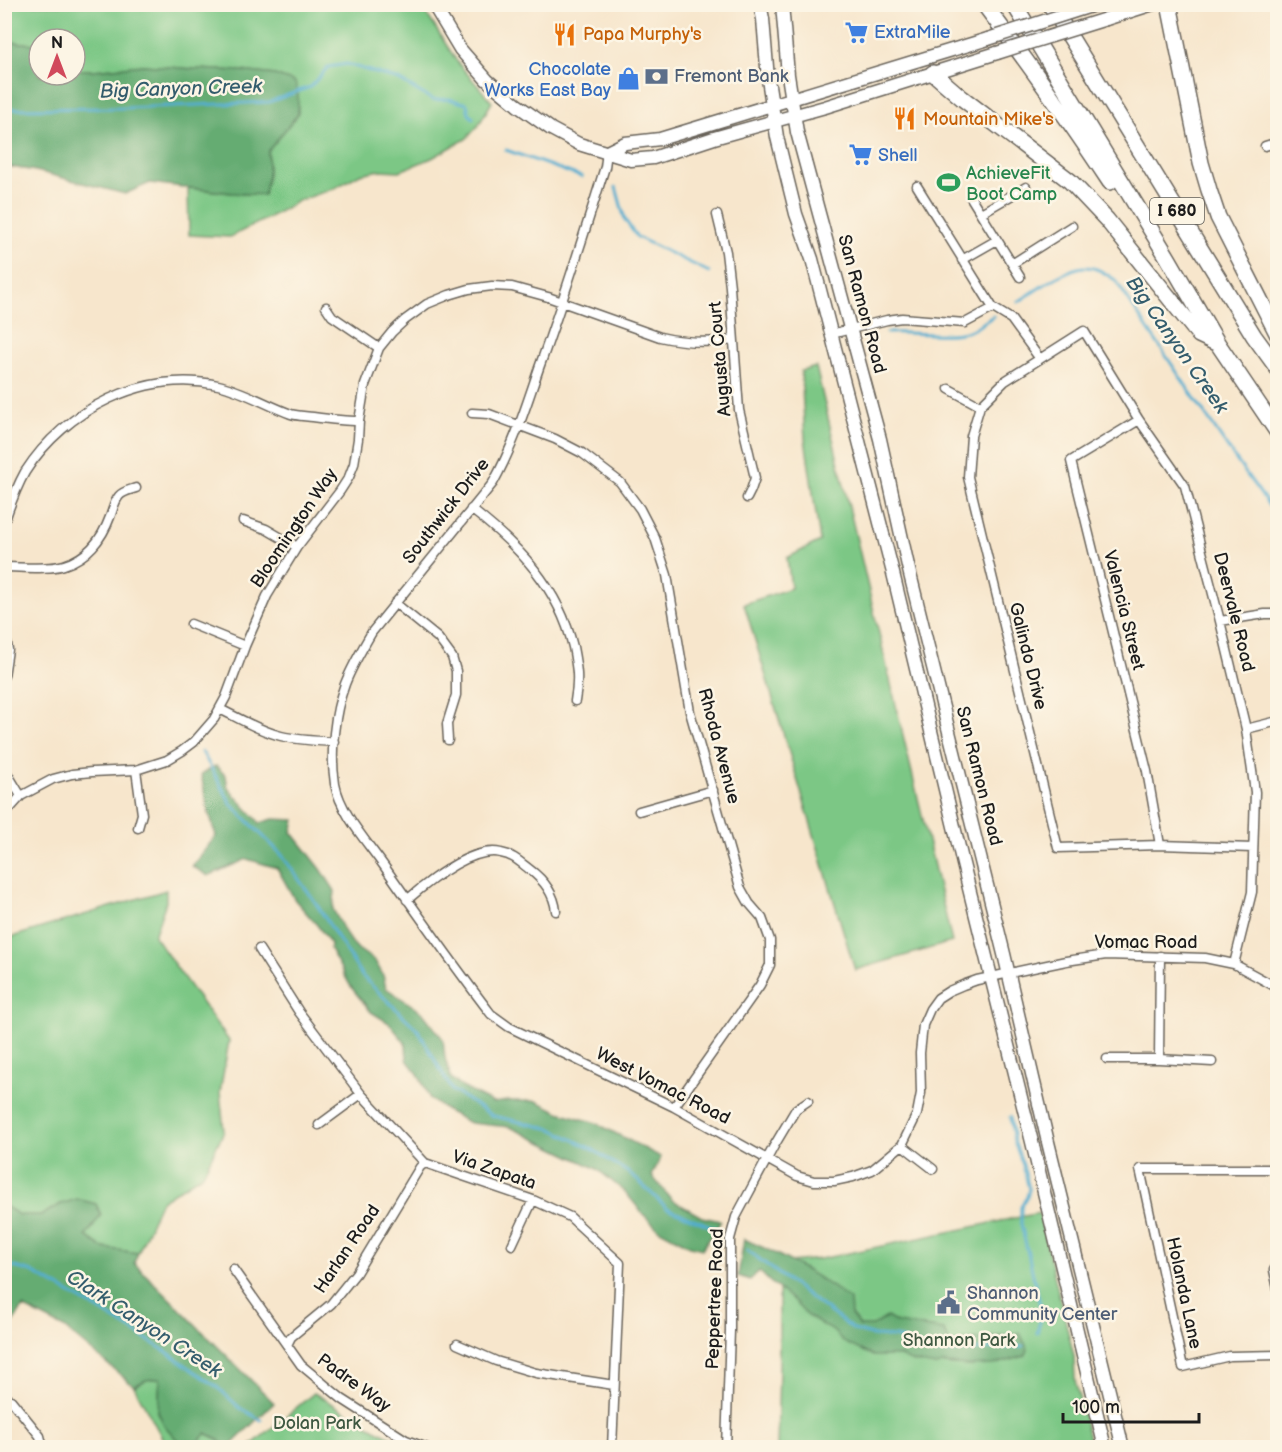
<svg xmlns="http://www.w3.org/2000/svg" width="1282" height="1452" viewBox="0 0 1282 1452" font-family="'Balsamiq Sans',sans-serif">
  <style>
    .green { fill: #7cc785; stroke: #4c7250; stroke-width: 1.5 }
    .forest { fill: #65ac72; stroke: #406447; stroke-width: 1.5 }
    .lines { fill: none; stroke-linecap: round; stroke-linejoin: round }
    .stream { stroke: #52add0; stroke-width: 3 }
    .street-casing { stroke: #69635a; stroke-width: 11 }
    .secondary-casing { stroke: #69635a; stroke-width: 15 }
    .highway-casing { stroke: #69635a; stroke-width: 18 }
    .street { stroke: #fff; stroke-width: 8 }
    .secondary { stroke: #fff; stroke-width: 12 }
    .highway { stroke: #fff; stroke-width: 15 }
    .secondary-bridge-casing { stroke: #69635a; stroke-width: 15; stroke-linecap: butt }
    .secondary-bridge { stroke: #fff; stroke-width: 12 }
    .labels { text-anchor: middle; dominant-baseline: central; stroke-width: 5; stroke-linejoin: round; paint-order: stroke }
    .shield { fill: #fcf5e5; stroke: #5f5d58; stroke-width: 1.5 }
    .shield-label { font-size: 16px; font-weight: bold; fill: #1c1c1c }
    .shop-label { font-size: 18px; fill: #366cbe; stroke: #fcf5e5; text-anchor: start }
    .food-label { font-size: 18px; fill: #c56008; stroke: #fcf5e5; text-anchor: start }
    .service-label { font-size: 18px; fill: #4e5e75; stroke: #fcf5e5; text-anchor: start }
    .leisure-label { font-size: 18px; fill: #27864d; stroke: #fcf5e5; text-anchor: start }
    .street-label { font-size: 18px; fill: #1c1c1c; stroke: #fcf5e5 }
    .park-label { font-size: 18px; fill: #3e5841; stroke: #fcf5e5 }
    .water-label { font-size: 20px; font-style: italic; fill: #345d6d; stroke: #fcf5e5 }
  </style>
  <rect width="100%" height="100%" fill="#fcf5e5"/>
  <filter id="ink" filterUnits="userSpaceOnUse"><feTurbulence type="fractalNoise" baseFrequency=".0167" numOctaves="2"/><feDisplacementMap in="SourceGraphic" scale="12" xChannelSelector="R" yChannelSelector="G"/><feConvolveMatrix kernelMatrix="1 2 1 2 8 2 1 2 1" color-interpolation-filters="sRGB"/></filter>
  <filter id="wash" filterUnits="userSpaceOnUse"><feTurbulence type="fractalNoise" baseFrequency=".008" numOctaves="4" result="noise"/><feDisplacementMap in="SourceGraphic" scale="24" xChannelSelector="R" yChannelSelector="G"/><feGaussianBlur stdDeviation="1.35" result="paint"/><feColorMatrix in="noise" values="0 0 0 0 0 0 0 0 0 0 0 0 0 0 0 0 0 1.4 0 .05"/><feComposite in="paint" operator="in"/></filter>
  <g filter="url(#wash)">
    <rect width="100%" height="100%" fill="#f7e6cc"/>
    <path class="green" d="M5 5H421L458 63 492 102 478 126 466 139 432 158 400 171 380 170 360 174 335 188 298 201 268 218 230 237 189 235 188 188 232 193 264 195 268 174V151L298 114 275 75 241 71 194 69 143 65 94 70H76L75 69V39H39V45L5 41Z
      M816 367 952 942 855 970 744 604 791 588 787 558 820 541 805 439 801 371Z
      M166 890V902L154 936 229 1041 220 1092 224 1131 203 1174 161 1201 138 1253 103 1248 86 1236 94 1226 61 1204 42 1215H19L5 1206V939Z
      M1039 1213 1074 1356 1075 1380 1091 1447 777 1448 779 1369V1263L820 1259Z
      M160 1378 158 1413 200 1440 205 1433 216 1438 226 1447H167L134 1386 146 1380Z
      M314 1393 364 1423 410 1447H249Z"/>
    <path class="forest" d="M5 41 39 45V75H75V69L76 70H94L143 65 194 69 241 71 275 75 295 82 298 94V114L268 151V174L264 195 232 193 150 183 125 194 36 171 5 166Z
      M216 766 226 776 228 788 260 823 273 819 295 820 292 832 321 869 335 891 333 909 348 938 358 949 375 961 383 975 386 988 422 1012 443 1039 445 1058 451 1078 462 1087 493 1103 507 1101H537L559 1112 596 1123 661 1157 652 1176 672 1200 702 1217 721 1221 702 1249 690 1246 658 1229 645 1216 625 1192 597 1169 510 1127 470 1123 449 1112 430 1099 418 1074 407 1060 406 1044 389 1023 371 1012 351 987 330 949 331 944 317 925 295 900 277 868 247 859 208 876 192 866 216 836 207 806 201 774Z
      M77 1199 96 1204 101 1215 86 1236 103 1248 138 1253 134 1263 274 1403 229 1447H226L216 1438 206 1433 200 1440 188 1446 179 1442 164 1425 158 1412 160 1378 146 1380 134 1386 64 1328 23 1307 11 1326 5 1322V1206L19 1215H42L61 1204Z
      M744 1239C781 1255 818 1275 850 1300L851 1315 860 1326H873L887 1317 897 1323 944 1330 951 1345 966 1341 1020 1333 1028 1350 1025 1356 993 1365 969 1366 943 1364 936 1366 913 1362 900 1356H873L845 1343 832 1330 809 1317 788 1296 770 1282 759 1271 750 1280 738 1276Z"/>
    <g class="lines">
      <path class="stream" d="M4 109 125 108 269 102 310 87 328 67 347 64 399 80 433 100 449 99 467 104 469 114 473 118
        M506 150 582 177
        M616 187 625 220 637 237 709 272
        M1018 302C1032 293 1069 266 1085 267 1097 267 1105 273 1115 280L1234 457 1278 518
        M887 333C910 331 948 338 969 331 977 328 986 321 993 316
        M202 752 232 805 281 854 317 905 362 976 418 1030 452 1090 493 1116 552 1129 592 1149 632 1175 667 1208 715 1228
        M1010 1117 1014 1141 1023 1165 1029 1189 1027 1197 1021 1207V1224L1042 1313 1037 1333
        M747 1250 854 1330 874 1336 895 1337 937 1353 1023 1346
        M4 1264 32 1272 99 1310 167 1352 217 1387 240 1408 261 1420"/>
    </g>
  </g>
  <g filter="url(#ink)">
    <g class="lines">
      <defs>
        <path id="street" d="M1265 146 1278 142
          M607 152 605 167C584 234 563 302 539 368 525 409 514 445 493 483L372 632C362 649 352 666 345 684 334 714 330 752 335 784 340 812 367 842 384 866 419 916 454 966 491 1014L509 1027 674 1107 797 1176 814 1181H834L853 1177 872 1170 902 1145 917 1114 921 1093 920 1053 923 1025 930 1009 938 998 949 991 963 985 977 980 1066 961 1106 955 1205 958 1234 964 1278 988
          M917 186 993 308
          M970 196 1020 277
          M981 213 1026 187
          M717 215 726 252 730 287 739 410 755 478 751 490 747 498
          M962 260 997 240
          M1012 264 1072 226
          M326 307 332 316 379 348
          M831 334 887 320 902 318 965 323 993 308 1011 319 1040 359
          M949 389 980 406
          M472 413 489 414 555 439 582 453 620 482 640 509 655 538 667 575 690 712 740 887 749 903 762 918 770 940V965L760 985 674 1107
          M1139 420 1071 461 1147 771 1160 845
          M471 509C518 545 559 588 573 647 577 668 579 679 575 701
          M243 521 266 529 297 547
          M4 523C10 505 16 488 25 472 65 409 145 369 218 385 244 391 266 405 291 414 297 416 306 416 313 417 328 419 344 421 359 421
          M4 567C21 567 50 570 64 565 87 558 102 539 110 517 113 510 114 502 119 496 123 491 130 490 136 488
          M395 603 438 638 452 657 456 671V695L447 724 448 740
          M1220 621 1265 614H1278
          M191 624 245 646
          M4 626 8 650 4 676
          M220 709C240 719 260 731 281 736 298 740 316 741 334 742
          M1246 729 1278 721
          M4 768 21 796
          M136 770 142 814 138 828
          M639 811 713 790
          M4 815 21 796 53 779 72 774 92 772 136 770 167 760 182 751 194 742 214 719 226 697 245 646 267 596 297 547 340 491 349 477 354 464 358 439 359 421 365 385 379 348 392 332 405 320 427 304 449 295 469 289 492 286 512 287 548 297 660 337C685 343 708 343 733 340
          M407 900C429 881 472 846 501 853 513 855 520 862 529 869 544 880 554 893 556 911
          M259 949 299 1012 361 1094 425 1163 533 1200 570 1217 620 1263 612 1448
          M1234 964 1252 892 1255 792 1246 729 1220 621 1185 486 1139 420 1084 331 1005 381 980 406 971 436 968 477 1058 848 1160 845 1253 848
          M1107 1059H1159L1212 1062
          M1159 1059 1160 956
          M319 1125 361 1094
          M902 1145 933 1169
          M1278 1169H1140L1183 1367 1230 1356 1278 1355
          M512 1245 533 1200
          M233 1269 301 1365 342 1399 406 1440 427 1448
          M1274 1270 1278 1289
          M457 1344 496 1361 536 1373 614 1385
          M287 1345 291 1337 331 1304 356 1273 420 1167 425 1163
          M4 1398 11 1400 40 1436 43 1448
          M726 1448 730 1330V1239L736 1217 774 1146 796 1109 808 1101"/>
        <path id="secondary" d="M433 4 460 49 487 80 517 105 551 129 579 144 631 160 653 158 714 138 825 107 997 53
          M760 4 763 19 768 79 777 137 796 214 812 259 892 569 963 864 1032 1142 1105 1448
          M782 4 788 75 797 132 880 439 908 566 1004 954 1047 1138 1123 1448
          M1106 19 1153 4
          M607 152 625 143 660 139 988 39"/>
        <path id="highway" d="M984 4C1028 63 1070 121 1110 182
          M1014 4 1168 258 1218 344 1278 433
          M1050 4 1254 336 1278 369
          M1169 4 1201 163 1209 190 1218 217 1278 335
          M933 73 962 98 1070 181 1107 220 1199 335 1218 344"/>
      </defs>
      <use href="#street" class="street-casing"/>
      <use href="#secondary" class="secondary-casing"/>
      <use href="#highway" class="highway-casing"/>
      <use href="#street" class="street"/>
      <use href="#secondary" class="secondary"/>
      <use href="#highway" class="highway"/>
      <defs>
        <path id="secondary-bridge" d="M988 39 1097 4
          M997 53 1106 19"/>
      </defs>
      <use href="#secondary-bridge" class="secondary-bridge-casing"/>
      <use href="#secondary-bridge" class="secondary-bridge"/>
    </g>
  </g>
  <defs>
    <symbol id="supermarket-bare" viewBox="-9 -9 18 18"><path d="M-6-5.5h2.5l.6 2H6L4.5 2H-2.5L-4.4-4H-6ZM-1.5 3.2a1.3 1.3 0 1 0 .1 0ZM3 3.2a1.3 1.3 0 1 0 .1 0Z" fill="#3f7fe0" stroke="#fcf5e5" stroke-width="2.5" paint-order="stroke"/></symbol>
    <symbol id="restaurant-bare" viewBox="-9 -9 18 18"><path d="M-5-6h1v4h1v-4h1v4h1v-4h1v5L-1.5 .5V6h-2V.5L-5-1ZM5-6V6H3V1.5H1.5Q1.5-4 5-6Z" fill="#e8710a" stroke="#fcf5e5" stroke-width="2.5" paint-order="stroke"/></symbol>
    <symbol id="bank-bare" viewBox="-9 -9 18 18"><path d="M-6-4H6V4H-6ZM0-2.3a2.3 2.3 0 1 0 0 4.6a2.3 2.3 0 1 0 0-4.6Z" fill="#5c6f8a" stroke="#fcf5e5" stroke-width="2.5" paint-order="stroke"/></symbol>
    <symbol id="shop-bare" viewBox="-9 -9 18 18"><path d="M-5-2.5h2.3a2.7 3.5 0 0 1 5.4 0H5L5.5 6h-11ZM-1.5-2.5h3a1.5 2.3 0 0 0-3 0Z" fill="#3f7fe0" stroke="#fcf5e5" stroke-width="2.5" paint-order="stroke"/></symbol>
    <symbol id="stadium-bare" viewBox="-9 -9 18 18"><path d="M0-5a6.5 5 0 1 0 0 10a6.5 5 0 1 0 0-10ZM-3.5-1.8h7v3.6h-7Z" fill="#2e9e5b" stroke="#fcf5e5" stroke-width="2.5" paint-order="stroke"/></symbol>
    <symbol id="civic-bare" viewBox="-9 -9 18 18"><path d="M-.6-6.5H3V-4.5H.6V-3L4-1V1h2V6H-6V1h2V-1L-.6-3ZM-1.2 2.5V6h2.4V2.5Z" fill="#5c6f8a" stroke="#fcf5e5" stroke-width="2.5" paint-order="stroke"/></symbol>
  </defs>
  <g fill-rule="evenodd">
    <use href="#supermarket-bare" x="840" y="16" width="33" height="33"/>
    <use href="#restaurant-bare" x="548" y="18" width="33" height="33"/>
    <use href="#bank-bare" x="640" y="60" width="33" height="33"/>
    <use href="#shop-bare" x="612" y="62" width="33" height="33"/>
    <use href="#restaurant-bare" x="888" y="102" width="33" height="33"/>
    <use href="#supermarket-bare" x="844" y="138" width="33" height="33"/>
    <use href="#stadium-bare" x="932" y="166" width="33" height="33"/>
    <use href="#civic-bare" x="932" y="1286" width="33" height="33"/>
  </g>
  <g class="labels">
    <rect class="shield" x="1150" y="198" width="54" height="26" rx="4.5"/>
    <g class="shield-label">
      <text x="1177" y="211">I 680</text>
    </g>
    <g class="shop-label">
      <text x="874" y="32">ExtraMile</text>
      <text x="611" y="69" text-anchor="end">Chocolate<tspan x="611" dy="21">Works East Bay</tspan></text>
      <text x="878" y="155">Shell</text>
    </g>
    <g class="food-label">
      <text x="583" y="34">Papa Murphy's</text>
      <text x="923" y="119">Mountain Mike's</text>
    </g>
    <g class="service-label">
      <text x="674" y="76">Fremont Bank</text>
      <text x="967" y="1293">Shannon<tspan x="967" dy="21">Community Center</tspan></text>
    </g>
    <g class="leisure-label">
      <text x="966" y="173">AchieveFit<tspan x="966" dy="21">Boot Camp</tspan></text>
    </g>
    <g class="street-label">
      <text transform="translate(862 304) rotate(75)">San Ramon Road</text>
      <text transform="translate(720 359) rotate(-95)">Augusta Court</text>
      <text transform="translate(446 511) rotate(-52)">Southwick Drive</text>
      <text transform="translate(294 528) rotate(-56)">Bloomington Way</text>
      <text transform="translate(1124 610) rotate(76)">Valencia Street</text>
      <text transform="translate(1234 612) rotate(76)">Deervale Road</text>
      <text transform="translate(1028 656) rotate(76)">Galindo Drive</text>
      <text transform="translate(719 746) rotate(75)">Rhoda Avenue</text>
      <text transform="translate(979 776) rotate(76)">San Ramon Road</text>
      <text x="1146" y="942">Vomac Road</text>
      <text transform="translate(663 1086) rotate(27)">West Vomac Road</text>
      <text transform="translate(494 1170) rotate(19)">Via Zapata</text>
      <text transform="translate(347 1249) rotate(-56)">Harlan Road</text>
      <text transform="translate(1184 1293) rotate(78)">Holanda Lane</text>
      <text transform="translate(715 1299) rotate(-88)">Peppertree Road</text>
      <text transform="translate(354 1383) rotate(36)">Padre Way</text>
    </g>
    <g class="park-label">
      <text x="959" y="1340">Shannon Park</text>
      <text x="317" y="1423">Dolan Park</text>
    </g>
    <g class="water-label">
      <text transform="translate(181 89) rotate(-2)">Big Canyon Creek</text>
      <text transform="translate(1177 345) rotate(55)">Big Canyon Creek</text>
      <text transform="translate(144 1324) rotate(33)">Clark Canyon Creek</text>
    </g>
  </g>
  <rect width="1282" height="1452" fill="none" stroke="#fcf5e5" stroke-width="24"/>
  <g transform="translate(57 57)"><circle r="28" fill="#fcf5e5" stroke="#a29e95" stroke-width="1.5"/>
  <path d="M0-4.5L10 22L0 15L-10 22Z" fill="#d1495b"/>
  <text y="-9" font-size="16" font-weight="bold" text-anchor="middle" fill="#1c1c1c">N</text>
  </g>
  <path d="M1063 1413v9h136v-9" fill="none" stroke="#1c1c1c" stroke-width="3"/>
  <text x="1072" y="1413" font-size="18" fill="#1c1c1c" stroke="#fcf5e5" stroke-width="4.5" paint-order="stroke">100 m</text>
</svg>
